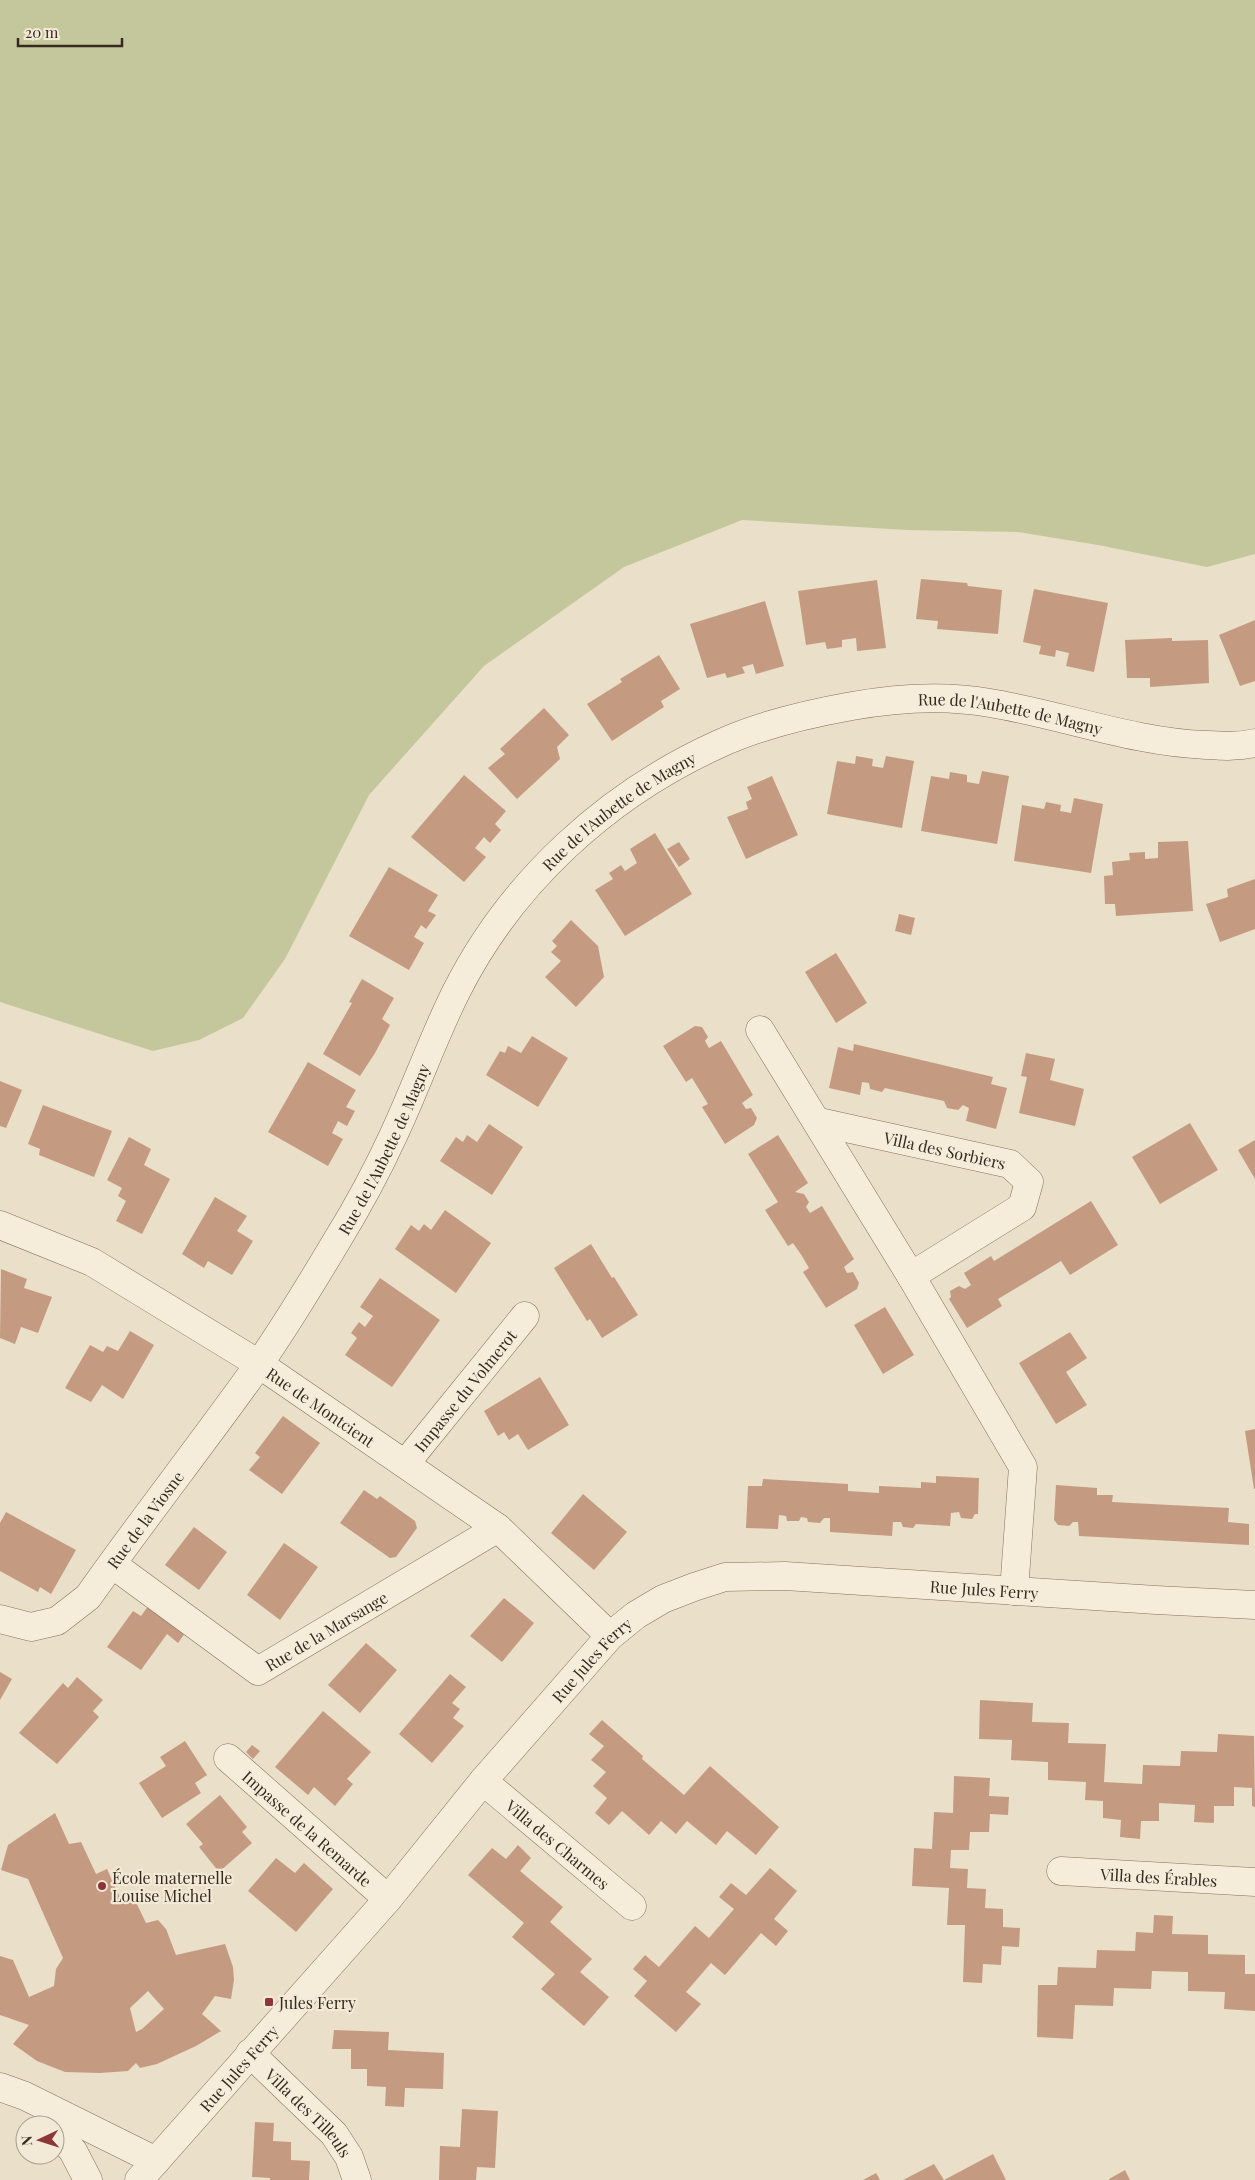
<svg xmlns="http://www.w3.org/2000/svg" width="1255" height="2180" viewBox="0 0 1255 2180" font-family="'Playfair Display',serif">
  <style>
    .green { fill: #c4c79c }
    .building { fill: #c49b81; fill-rule: evenodd }
    .lines { fill: none; stroke-linecap: round; stroke-linejoin: round }
    .street-casing { stroke: #84715f; stroke-width: 29 }
    .street { stroke: #f5ecda; stroke-width: 28 }
    .poi-dot { fill: #8d3538; stroke: #f2e9d6; stroke-width: 2 }
    .labels { text-anchor: middle; dominant-baseline: central; stroke-width: 4.5; stroke-linejoin: round; paint-order: stroke }
    .street-label { font-size: 16px; fill: #362a21; stroke: #f2e9d6 }
    .poi-label { font-size: 16px; fill: #362a21; stroke: #f2e9d6; text-anchor: start }
  </style>
  <rect width="100%" height="100%" fill="#eadfc8"/>
  <path class="green" d="M0 0H1255V554L1207 567 1098 545 1018 532 907 530 742 520 624 567 484 666 369 795 285 959 243 1018 199 1040 153 1051 0 1002Z"/>
  <path class="building" d="M921 579 967 583 968 586 1002 590 998 634 937 629 938 621 916 619Z
    M877 580 886 648 857 651 856 638 842 640V647L827 649 825 642 806 645 798 591Z
    M1034 589 1108 603 1094 672 1066 666 1069 653 1056 650 1055 657 1039 654 1041 646 1023 642Z
    M765 601 784 666 756 674 753 664 742 667 745 673 727 678 725 673 707 678 690 624Z
    M1255 620V681L1240 686 1219 635Z
    M1172 638V641L1208 640 1209 683 1150 687V678H1127L1125 640Z
    M659 655 680 689 661 701 664 707 612 741 587 704 622 682 620 679Z
    M544 708 569 735 557 747 560 759 517 799 488 768 505 754 500 749Z
    M856 756 873 759 872 766 883 768 886 756 914 761 902 828 827 814 837 761 855 764Z
    M982 771 1009 776 997 844 921 831 931 776 949 779 950 772 967 775V782L979 784Z
    M464 775 506 811 495 824 501 830 490 843 484 837 475 848 486 857 464 882 411 837Z
    M772 776 798 835 746 859 727 817 748 809 746 802 752 799 747 787Z
    M1074 798 1103 804 1091 873 1014 861 1022 805 1044 809 1046 802 1061 805 1060 811 1071 813Z
    M655 833 692 894 625 936 595 890 613 879 609 873 621 865 625 871 637 863 630 849Z
    M1188 841 1193 911 1116 916 1115 904H1105L1104 876 1113 875 1112 862 1130 860 1129 853 1145 852V859L1158 858V842Z
    M679 842 690 859 679 867 667 849Z
    M389 867 438 895 428 911 436 915 426 929 421 925 414 937 424 943 409 970 349 936Z
    M1255 879V929L1220 942 1206 904 1228 897 1227 889Z
    M899 914 915 918 911 935 895 931Z
    M571 920 598 946 604 977 576 1007 545 977 561 961 551 952 557 946 552 941Z
    M836 953 867 1003 836 1023 805 972Z
    M362 979 394 998 382 1019 390 1025 375 1053 360 1076 323 1054 352 1003 349 1002Z
    M695 1026 702 1027 708 1037 705 1041 709 1048 721 1041 753 1095 742 1103 746 1109 751 1108 757 1118 754 1125 725 1144 702 1107 708 1104 692 1078 686 1082 663 1046Z
    M532 1036 568 1058 538 1107 486 1075 500 1051 505 1053 508 1046 521 1053Z
    M854 1044 993 1077 991 1084 1007 1088 996 1129 966 1121 969 1108 963 1105 958 1110 947 1108 944 1101 885 1088 882 1092 870 1089 869 1083 862 1082 860 1095 829 1088 838 1047 853 1051Z
    M1026 1053 1055 1059 1050 1080 1084 1089 1075 1126 1019 1113 1027 1077 1021 1076Z
    M308 1062 356 1090 346 1107 355 1111 347 1126 338 1121 332 1133 343 1139 328 1166 268 1132Z
    M0 1081 22 1090 6 1128 0 1126Z
    M43 1105 112 1131 94 1177 39 1155 40 1149 28 1144Z
    M1190 1123 1218 1170 1160 1204 1132 1157Z
    M489 1124 523 1147 492 1195 440 1161 456 1137 463 1142 467 1135 477 1142Z
    M778 1135 808 1183 795 1192 804 1194 809 1202 806 1207 810 1213 822 1206 854 1259 844 1267 847 1273 853 1272 859 1283 857 1289 826 1308 803 1272 809 1268 802 1256 793 1243 788 1246 765 1210 778 1202 748 1154Z
    M129 1137 151 1149 144 1165 170 1179 142 1234 116 1221 126 1201 118 1196 122 1188 107 1180Z
    M1255 1140V1179L1238 1150Z
    M215 1197 247 1216 237 1231 253 1241 232 1275 208 1261 204 1268 182 1254Z
    M1091 1201 1118 1245 1070 1275 1061 1261 998 1299 1002 1306 967 1328 949 1299 951 1297 950 1291 959 1286 965 1289 971 1285 964 1273 991 1256 994 1261Z
    M445 1210 491 1243 456 1293 395 1249 411 1225 419 1231 424 1224 431 1230Z
    M591 1244 612 1278 614 1277 638 1315 602 1338 590 1319 587 1321 554 1268Z
    M1 1269 27 1279 24 1288 52 1297 38 1333 21 1327 15 1344 0 1338Z
    M380 1278 440 1320 392 1387 345 1355 357 1338 351 1333 359 1322 365 1327 373 1316 360 1307Z
    M885 1307 914 1355 883 1374 854 1325Z
    M130 1331 154 1345 123 1399 102 1385 91 1402 65 1388 90 1345 103 1352 107 1346 118 1351Z
    M1070 1332 1087 1358 1066 1372 1087 1405 1056 1424 1019 1363Z
    M540 1377 569 1425 528 1450 518 1434 509 1440 504 1432 498 1436 484 1411Z
    M283 1416 320 1443 282 1494 249 1470 260 1457 255 1453Z
    M1255 1429V1489H1254L1245 1431Z
    M936 1476 979 1478 978 1514H975L972 1519 961 1518 959 1512 951 1513 950 1526 916 1524 913 1528 903 1527 901 1522H893L892 1536 830 1532V1518H824L820 1523 808 1522 807 1518 801 1517 799 1521H787L786 1516 779 1515 778 1529 746 1528 748 1486H762L763 1479 848 1484V1491L879 1493V1486L921 1488V1482L936 1483Z
    M1056 1485 1097 1488V1495H1113L1112 1502 1229 1508 1228 1522 1249 1524V1545L1079 1536 1078 1522H1073L1069 1526 1058 1525 1054 1520Z
    M364 1490 377 1499 380 1496 415 1521 417 1528 396 1557 390 1558 340 1523Z
    M583 1494 627 1532 594 1570 551 1533Z
    M6 1512 76 1550 51 1594 40 1587 38 1592 0 1571V1523Z
    M194 1527 227 1552 199 1590 165 1565Z
    M284 1543 318 1567 280 1620 247 1595Z
    M504 1598 534 1623 502 1662 470 1636Z
    M151 1602 188 1629 178 1643 167 1634 141 1670 107 1647 133 1611 141 1616Z
    M366 1643 397 1670 360 1713 328 1685Z
    M0 1672 12 1679 0 1700Z
    M450 1674 466 1687 452 1703 460 1709 453 1718 464 1726 432 1763 399 1734Z
    M77 1677 103 1700 93 1711 99 1717 57 1764 19 1733 63 1683 68 1688Z
    M980 1700 1033 1703 1032 1722 1069 1723 1068 1743 1106 1744 1104 1782 1142 1784 1143 1765 1180 1766 1181 1751 1217 1752 1218 1734 1254 1736 1255 1807 1252 1806V1788L1234 1787V1806H1214V1823L1194 1822 1195 1805 1159 1803V1821H1141L1140 1839 1120 1837 1121 1820 1103 1818V1801L1085 1800 1086 1782 1048 1780V1762L1011 1760 1012 1740 979 1739Z
    M323 1711 371 1752 347 1779 353 1784 335 1806 314 1787 308 1795 275 1767Z
    M602 1720 643 1756 642 1759 684 1795 710 1766 779 1827 756 1855 727 1831 716 1845 687 1821 676 1834 661 1821 649 1835 622 1811 609 1825 595 1813 607 1798 593 1786 606 1772 591 1760 604 1746 589 1734Z
    M185 1741 207 1775 195 1783 201 1793 162 1818 139 1783 166 1766 160 1757Z
    M252 1745 260 1751 253 1759 246 1752Z
    M954 1776 990 1778 989 1796 1009 1797 1008 1815 990 1814 989 1832H970L969 1850H951L950 1868 968 1869 967 1888 986 1889 985 1908 1003 1909V1927L1020 1928 1019 1947 1002 1946 1001 1965 983 1964 982 1983 963 1982 965 1925H947L949 1888 912 1886 914 1848 932 1849 934 1812 953 1813Z
    M220 1795 247 1827 242 1832 252 1843 219 1872 199 1847 203 1844 186 1824Z
    M55 1813 69 1844 81 1842 96 1874 107 1869 121 1900 133 1896 146 1923 158 1920 166 1929 176 1955 225 1944 233 1967 234 1980 231 1999 215 1996 202 2014 221 2031 196 2046 157 2064 140 2068 136 2063 128 2071 100 2073 65 2072 37 2061 13 2044 29 2025 0 2015V1956L13 1960 29 1997 54 1986 56 1969 63 1958 28 1879 1 1870 8 1845ZM148 1991 164 2009 142 2029 136 2032 130 2008Z
    M518 1845 531 1858 520 1871 563 1907 550 1922 592 1959 580 1972 609 1997 584 2026 541 1989 555 1974 512 1937 524 1923 468 1875 492 1848 506 1859Z
    M276 1858 295 1873 304 1863 333 1889 296 1932 248 1891Z
    M770 1868 797 1891 774 1919 788 1931 776 1946 761 1933 725 1975 711 1963 686 1992 701 2004 676 2032 634 1996 647 1981 633 1969 645 1955 659 1967 695 1926 709 1938 734 1909 719 1897 731 1883 746 1895Z
    M1154 1915 1173 1916 1172 1934 1208 1935V1954L1245 1955V1974H1255V2011L1224 2009 1225 1992 1188 1991V1972L1152 1971 1151 1989 1114 1988 1113 2006 1075 2005 1073 2039 1037 2037 1038 1985H1057L1058 1967 1096 1968 1097 1950 1135 1951 1136 1932 1153 1933Z
    M334 2030 389 2032 388 2050 444 2053 443 2089 405 2088 404 2107 385 2106 386 2087 367 2086V2069H351V2049H332Z
    M462 2109 498 2111 495 2168 477 2167 476 2180H439L440 2146 460 2147Z
    M255 2122 274 2123 273 2141 291 2142V2160L310 2161 309 2180H270V2178L252 2177Z
    M993 2154 1006 2180H944Z
    M934 2164 944 2180H903Z
    M1125 2170 1130 2180H1109V2179Z
    M876 2173 880 2180H863Z"/>
  <g class="lines">
    <defs>
      <g id="street">
        <path d="M760 1030 911 1276 1023 1467 1014 1591"/>
        <path id="s1" d="M819 1122 1010 1164 1029 1182 1022 1207 911 1276"/>
        <path id="s2" d="M0 1225 92 1262 259 1364 498 1528 610 1636"/>
        <path id="s3" d="M405 1464 525 1316"/>
        <path id="s4" d="M112 1564 258 1671 498 1528"/>
        <path id="s5" d="M0 1619 31 1627 57 1621 88 1597C143 1519 202 1444 257 1367 285 1327 311 1284 336 1242 357 1208 377 1171 394 1134 416 1087 433 1038 456 992 511 882 608 794 719 744 760 725 807 714 852 706 896 698 946 695 990 703 1063 715 1132 742 1206 745 1223 746 1238 747 1255 743"/>
        <path id="s6" d="M228 1758 388 1899"/>
        <path id="s7" d="M483 1781 632 1906"/>
        <path id="s8" d="M1061 1871 1255 1882"/>
        <path id="s9" d="M250 2053 334 2134 349 2157 357 2180"/>
        <path d="M0 2087 25 2096 156 2161"/>
        <path d="M55 2130 73 2151 88 2180"/>
        <path id="s10" d="M139 2180 388 1899 483 1781 610 1636 636 1615 663 1599 694 1587 725 1577 785 1576 1156 1600 1255 1605"/>
      </g>
    </defs>
    <use href="#street" class="street-casing"/>
    <use href="#street" class="street"/>
  </g>
  <g class="poi-dot">
    <circle cx="102" cy="1886" r="5"/>
    <rect x="264" y="1997" width="10" height="10" rx="2.5"/>
  </g>
  <g class="labels">
    <g class="street-label">
      <text stroke="none"><textPath href="#s5" startOffset="1476">Rue de l'Aubette de Magny</textPath></text>
      <text stroke="none"><textPath href="#s5" startOffset="1056">Rue de l'Aubette de Magny</textPath></text>
      <text stroke="none"><textPath href="#s5" startOffset="636">Rue de l'Aubette de Magny</textPath></text>
      <text stroke="none"><textPath href="#s1" startOffset="129">Villa des Sorbiers</textPath></text>
      <text stroke="none"><textPath href="#s3" startOffset="95">Impasse du Volmerot</textPath></text>
      <text stroke="none"><textPath href="#s2" startOffset="370">Rue de Montcient</textPath></text>
      <text stroke="none"><textPath href="#s5" startOffset="194">Rue de la Viosne</textPath></text>
      <text stroke="none"><textPath href="#s10" startOffset="1110">Rue Jules Ferry</textPath></text>
      <text stroke="none"><textPath href="#s4" startOffset="260">Rue de la Marsange</textPath></text>
      <text stroke="none"><textPath href="#s10" startOffset="690">Rue Jules Ferry</textPath></text>
      <text stroke="none"><textPath href="#s6" startOffset="106">Impasse de la Remarde</textPath></text>
      <text stroke="none"><textPath href="#s7" startOffset="98">Villa des Charmes</textPath></text>
      <text stroke="none"><textPath href="#s8" startOffset="98">Villa des Érables</textPath></text>
      <text stroke="none"><textPath href="#s10" startOffset="150">Rue Jules Ferry</textPath></text>
      <text stroke="none"><textPath href="#s9" startOffset="84">Villa des Tilleuls</textPath></text>
    </g>
    <g class="poi-label">
      <text x="112" y="1877">École maternelle<tspan x="112" dy="18">Louise Michel</tspan></text>
      <text x="279" y="2002">Jules Ferry</text>
    </g>
  </g>
  <g transform="translate(40 2140) rotate(266)"><circle r="24" fill="#f2e9d6" stroke="#a79d8e"/>
  <path d="M0-4L9 19L0 12L-9 19Z" fill="#8d3538"/>
  <text y="-8" font-size="14" font-weight="bold" text-anchor="middle" fill="#362a21">N</text>
  </g>
  <path d="M18 38v8h104v-8" fill="none" stroke="#362a21" stroke-width="2.5"/>
  <text x="25" y="38" font-size="15" fill="#362a21" stroke="#f2e9d6" stroke-width="4" paint-order="stroke">20 m</text>
</svg>
